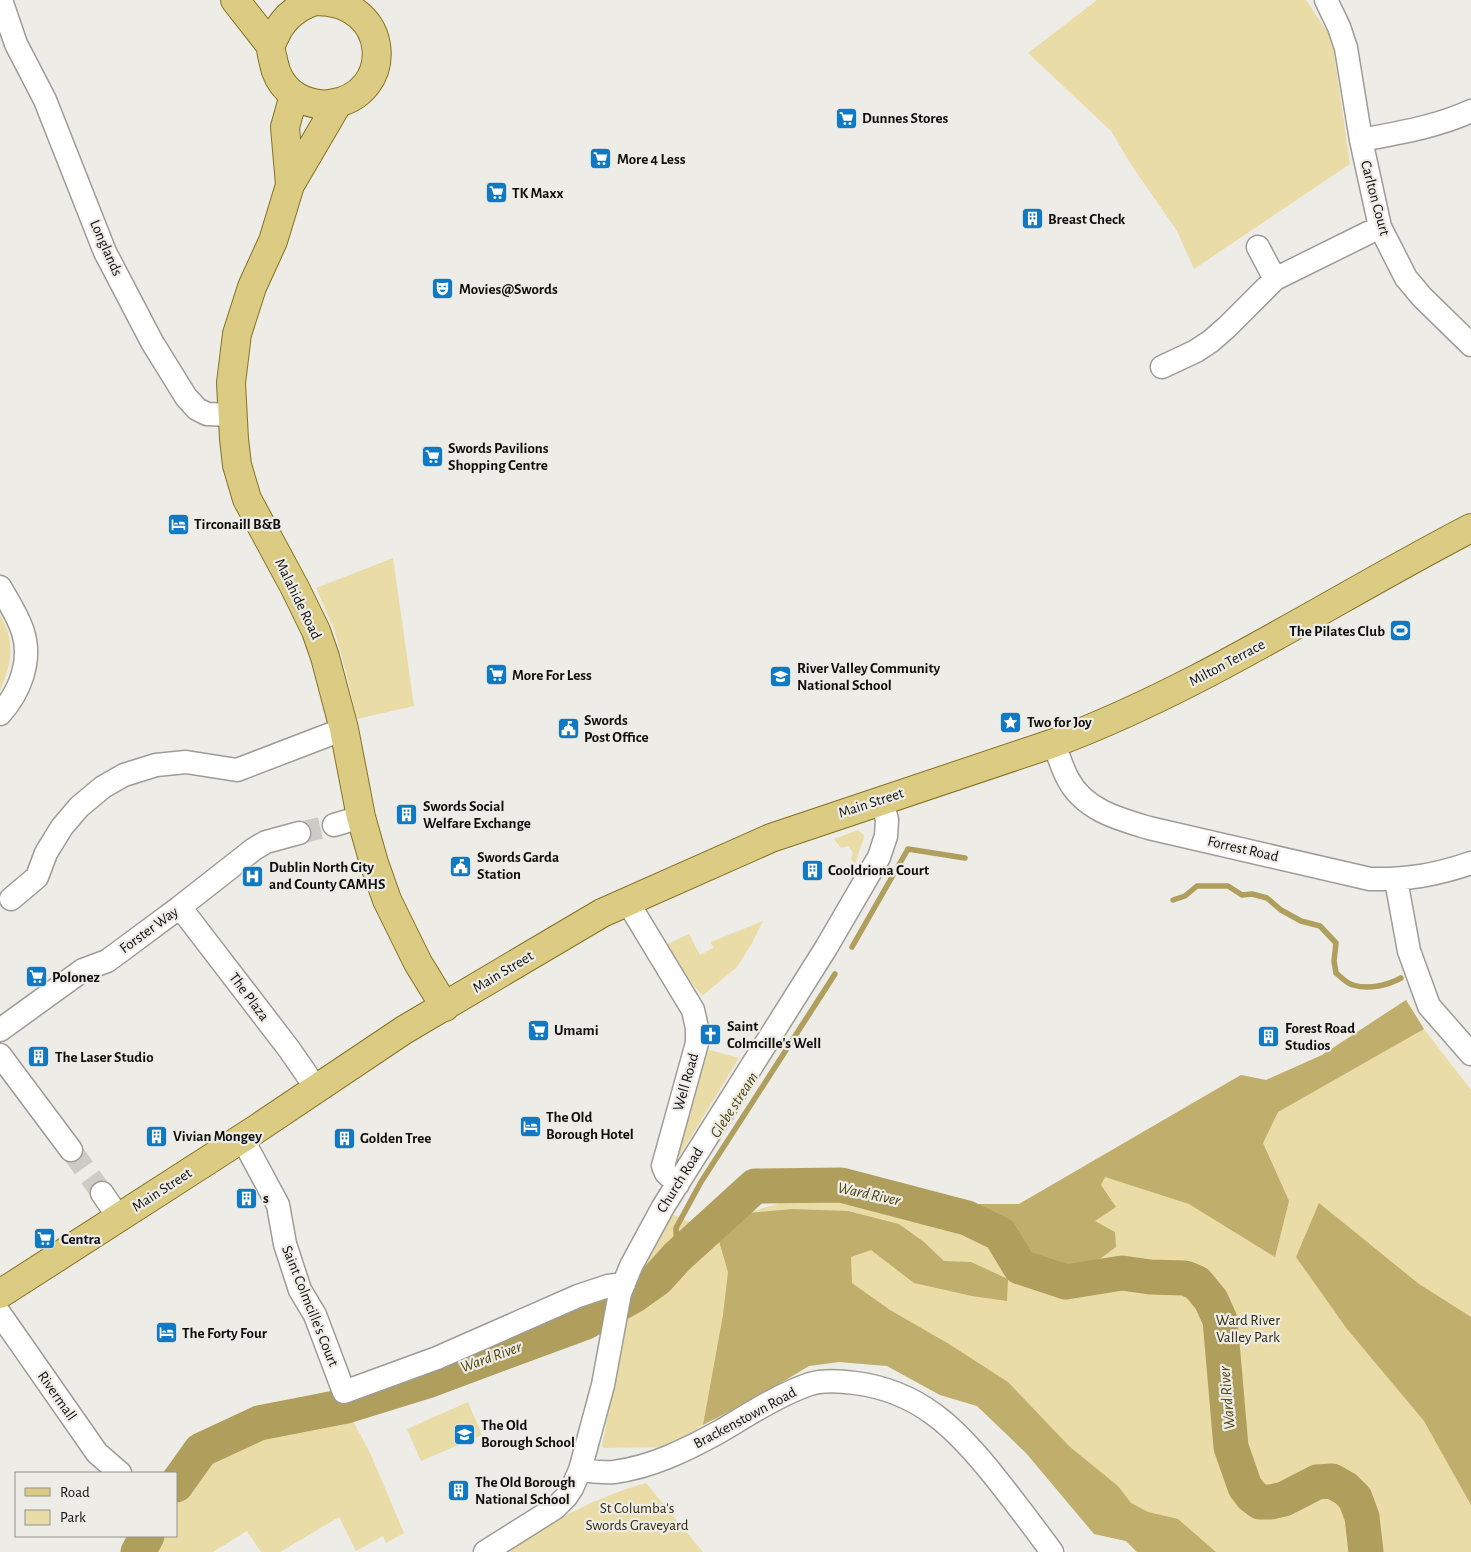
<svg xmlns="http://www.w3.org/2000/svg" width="1471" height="1552" viewBox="0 0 1471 1552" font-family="'Alegreya Sans',sans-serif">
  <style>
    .green { fill: #eadca7 }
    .forest { fill: #bfae6c }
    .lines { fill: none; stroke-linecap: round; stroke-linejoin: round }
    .stream { stroke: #af9e5c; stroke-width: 5.5 }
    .river { stroke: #af9e5c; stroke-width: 35 }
    .minor-tunnel { stroke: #cccbc5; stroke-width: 22; stroke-dasharray: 22 11; stroke-linecap: butt }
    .minor-casing { stroke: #9d9c96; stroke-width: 25 }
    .major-casing { stroke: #857222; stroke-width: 30 }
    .minor { stroke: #fff; stroke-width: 22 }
    .major { stroke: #dccb82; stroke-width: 28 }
    .labels { text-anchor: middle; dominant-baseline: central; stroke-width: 4.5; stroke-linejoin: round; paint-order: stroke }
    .poi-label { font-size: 15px; font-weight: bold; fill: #0f0e0c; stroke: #edece6; text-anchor: start }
    .street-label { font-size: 15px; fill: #0f0e0c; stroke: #edece6 }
    .park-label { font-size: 15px; fill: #31290b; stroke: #edece6 }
    .water-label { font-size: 16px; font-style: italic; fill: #4f430e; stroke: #edece6 }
  </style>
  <rect width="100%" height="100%" fill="#edece6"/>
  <path class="green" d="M1097 0H1306L1332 39 1350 164 1194 269 1177 231 1132 166 1111 131 1028 53Z
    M393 558 414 706 357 719 345 668 334 629 316 588Z
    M0 615C16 643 12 662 0 691Z
    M858 830 864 835V837L855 864 851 859 853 852 848 846 841 848 834 839Z
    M763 921 752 943 737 967 702 996 663 946 689 934 700 955 713 948 711 942Z
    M1406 1000 1424 1029 1471 1090V1552H1137L1126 1541 1094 1534 1026 1453 977 1406 940 1395 887 1366 839 1362 809 1366 762 1394 703 1425 670 1447 604 1448 602 1446 616 1370 622 1327 636 1276 672 1214 693 1224 719 1241 747 1213 786 1201 821 1198 911 1216 944 1198 962 1204H1019L1241 1075 1266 1080 1322 1055Z
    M706 1049 739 1058 678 1158 677 1157Z
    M468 1402 482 1435 421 1461 407 1429Z
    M349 1413 371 1455 404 1533 386 1543 383 1536 356 1551 339 1517 280 1552H261L247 1531 213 1552H145L154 1536H176V1497L196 1469 212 1456 260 1432Z
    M646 1483 703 1552H507C552 1521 593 1498 646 1483Z"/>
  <path class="forest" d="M1406 1000 1424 1029 1278 1112 1263 1143 1289 1201 1275 1257 1189 1204 1105 1177 1101 1185 1116 1207 1095 1221 1115 1232 1116 1247 1096 1262 1068 1270H1048L1027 1257 1010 1235 991 1221 981 1219 974 1214 944 1198 962 1204H1019L1241 1075 1266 1080 1322 1055Z
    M1319 1203 1419 1284 1471 1317V1505L1424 1421 1347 1329 1296 1257Z
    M792 1209 848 1211 899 1224 924 1242 944 1261 971 1262 1008 1279 1007 1301 972 1296 914 1283 871 1250 851 1257 852 1283 890 1310 949 1344 1008 1382 1070 1447 1118 1486 1131 1503 1148 1512 1178 1519 1216 1552H1137L1126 1541 1094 1534 1026 1453 977 1406 940 1395 887 1366 839 1362 809 1366 762 1394 703 1425 723 1315 728 1272 719 1241 747 1213Z"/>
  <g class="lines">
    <path class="stream" d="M1173 900 1185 896 1197 886H1228L1242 895 1252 894 1267 898 1281 910 1301 921 1320 926 1336 943 1334 961 1336 973C1341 977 1347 984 1353 985 1369 990 1388 985 1401 978
      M852 947 908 849 965 858
      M677 1257 676 1228 701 1182 835 974"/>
    <path class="river" d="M176 1485 201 1450 259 1423 346 1406 427 1381 586 1322 633 1296 657 1279 677 1257 755 1186 841 1185 967 1218 1000 1234 1020 1267 1066 1282 1122 1273 1150 1277 1185 1278 1197 1283 1211 1300 1220 1320 1231 1447 1245 1487 1252 1496 1260 1502H1271L1284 1499 1317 1482 1332 1481 1346 1489 1355 1498 1362 1517 1366 1552
      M138 1552 147 1536"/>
    <path class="minor-tunnel" d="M299 833 334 825
      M71 1150 102 1193"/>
    <defs>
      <path id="minor" d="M1 0 16 44 45 100 105 252 152 342 186 397 197 409 207 414 233 415
        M1326 0 1339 27 1346 48 1361 140 1380 227 1406 278 1422 297 1471 345
        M1361 140C1398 133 1436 127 1471 111
        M1258 247 1275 279
        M1162 367 1196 351 1211 341 1227 327 1275 279 1380 227
        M0 587C8 601 18 616 23 632 32 661 20 692 0 714
        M1054 743C1058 755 1062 768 1068 779 1084 810 1119 819 1149 828L1370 879C1407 880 1436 875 1471 863
        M334 825 361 817
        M1396 880 1409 951 1429 1006 1471 1054
        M11 899 37 877 46 853 62 827 79 807 103 787 124 775 156 765 186 762 237 770 344 729
        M627 901 693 1010 697 1028V1043L663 1166 666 1173 678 1184
        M180 907 289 1049 316 1088
        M0 1030 83 970 107 961 118 953 180 907 254 849 266 842 299 833
        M0 1055 71 1150
        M242 1138 278 1205 285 1244 300 1290 315 1315 344 1392 437 1358 578 1296 608 1286 624 1284
        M102 1193 119 1218
        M0 1314 97 1453 120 1473
        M580 1470C591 1471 603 1473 614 1472 652 1467 686 1450 719 1432 748 1415 778 1395 810 1384 823 1380 841 1381 855 1383 919 1391 956 1428 995 1477 1014 1501 1033 1526 1052 1552
        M485 1552 555 1508 566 1497 572 1488 580 1470 603 1385 620 1293 631 1266 663 1207 826 948 879 857 886 836 887 820 882 800"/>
      <path id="major" d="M235 0 271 46
        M315 1C393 0 396 96 330 104 315 106 299 100 288 90 281 83 276 74 274 64 273 58 270 50 271 45 272 42 274 38 276 34 284 17 297 7 315 1Z
        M338 103 290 185 273 241 252 287 237 334 231 383 234 439 237 465 247 499 295 588 316 631 325 657 344 729 361 817 374 863 387 900 418 963 445 1007
        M290 185 285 127 294 95
        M0 1294 258 1128 404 1030 602 913 771 838 1054 743C1201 688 1332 600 1471 528"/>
    </defs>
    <use href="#minor" class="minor-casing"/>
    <use href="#major" class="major-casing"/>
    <use href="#minor" class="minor"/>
    <use href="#major" class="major"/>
  </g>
  <defs>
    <symbol id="supermarket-square" viewBox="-11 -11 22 22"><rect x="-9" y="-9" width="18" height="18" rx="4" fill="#0f79c4" stroke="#edece6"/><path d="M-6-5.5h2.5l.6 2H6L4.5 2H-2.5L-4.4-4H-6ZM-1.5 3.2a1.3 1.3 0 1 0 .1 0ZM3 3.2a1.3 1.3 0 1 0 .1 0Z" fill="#fff"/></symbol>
    <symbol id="building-square" viewBox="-11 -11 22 22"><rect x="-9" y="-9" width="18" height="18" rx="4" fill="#0f79c4" stroke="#edece6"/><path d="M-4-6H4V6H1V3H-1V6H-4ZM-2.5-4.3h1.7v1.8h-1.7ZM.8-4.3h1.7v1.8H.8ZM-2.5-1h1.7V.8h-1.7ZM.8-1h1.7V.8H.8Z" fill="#fff"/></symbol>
    <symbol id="theatre-square" viewBox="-11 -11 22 22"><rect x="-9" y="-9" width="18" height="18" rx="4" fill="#0f79c4" stroke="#edece6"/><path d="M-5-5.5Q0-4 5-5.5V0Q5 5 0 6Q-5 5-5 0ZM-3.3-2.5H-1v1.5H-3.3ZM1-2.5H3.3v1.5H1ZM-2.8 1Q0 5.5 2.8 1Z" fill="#fff"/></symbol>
    <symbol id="hotel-square" viewBox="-11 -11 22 22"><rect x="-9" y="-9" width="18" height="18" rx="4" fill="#0f79c4" stroke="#edece6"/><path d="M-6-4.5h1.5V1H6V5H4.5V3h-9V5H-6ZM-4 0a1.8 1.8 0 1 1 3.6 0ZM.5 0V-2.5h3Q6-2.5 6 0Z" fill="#fff"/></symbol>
    <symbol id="stadium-square" viewBox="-11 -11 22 22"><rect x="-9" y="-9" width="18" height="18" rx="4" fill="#0f79c4" stroke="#edece6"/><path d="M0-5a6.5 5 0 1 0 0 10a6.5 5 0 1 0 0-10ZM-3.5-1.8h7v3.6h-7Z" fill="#fff"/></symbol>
    <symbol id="school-square" viewBox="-11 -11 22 22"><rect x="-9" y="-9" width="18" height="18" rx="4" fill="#0f79c4" stroke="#edece6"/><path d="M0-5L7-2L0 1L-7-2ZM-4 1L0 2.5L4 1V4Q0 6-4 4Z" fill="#fff"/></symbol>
    <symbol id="sight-square" viewBox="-11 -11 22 22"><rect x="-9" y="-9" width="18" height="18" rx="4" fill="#0f79c4" stroke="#edece6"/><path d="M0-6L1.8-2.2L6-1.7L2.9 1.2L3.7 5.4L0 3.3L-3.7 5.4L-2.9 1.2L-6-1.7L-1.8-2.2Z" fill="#fff"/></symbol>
    <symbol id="civic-square" viewBox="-11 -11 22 22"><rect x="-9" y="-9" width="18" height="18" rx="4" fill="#0f79c4" stroke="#edece6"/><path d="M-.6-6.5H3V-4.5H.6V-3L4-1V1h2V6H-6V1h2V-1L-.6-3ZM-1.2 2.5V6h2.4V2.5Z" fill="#fff"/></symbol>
    <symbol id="hospital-square" viewBox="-11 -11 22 22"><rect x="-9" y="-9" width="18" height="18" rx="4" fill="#0f79c4" stroke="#edece6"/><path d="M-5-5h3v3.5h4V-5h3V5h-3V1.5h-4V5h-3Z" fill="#fff"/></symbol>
    <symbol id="church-square" viewBox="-11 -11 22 22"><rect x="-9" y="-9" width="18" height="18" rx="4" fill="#0f79c4" stroke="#edece6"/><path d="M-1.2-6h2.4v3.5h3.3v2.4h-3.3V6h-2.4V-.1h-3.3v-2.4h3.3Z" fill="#fff"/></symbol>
  </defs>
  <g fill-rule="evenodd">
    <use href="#supermarket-square" x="834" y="106" width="25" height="25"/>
    <use href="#supermarket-square" x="588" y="146" width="25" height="25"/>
    <use href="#supermarket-square" x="484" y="180" width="25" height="25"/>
    <use href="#building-square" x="1020" y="206" width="25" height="25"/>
    <use href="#theatre-square" x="430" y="276" width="25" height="25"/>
    <use href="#supermarket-square" x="420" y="444" width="25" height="25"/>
    <use href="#hotel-square" x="166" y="512" width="25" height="25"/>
    <use href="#stadium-square" x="1388" y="618" width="25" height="25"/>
    <use href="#supermarket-square" x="484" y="662" width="25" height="25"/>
    <use href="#school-square" x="768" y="664" width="25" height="25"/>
    <use href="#sight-square" x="998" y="710" width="25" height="25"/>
    <use href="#civic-square" x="556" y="716" width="25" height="25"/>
    <use href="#building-square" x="394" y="802" width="25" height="25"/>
    <use href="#civic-square" x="448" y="854" width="25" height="25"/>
    <use href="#building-square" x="800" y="858" width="25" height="25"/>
    <use href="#hospital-square" x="240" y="864" width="25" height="25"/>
    <use href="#supermarket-square" x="24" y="964" width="25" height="25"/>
    <use href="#supermarket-square" x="526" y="1018" width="25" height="25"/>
    <use href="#church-square" x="698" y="1022" width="25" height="25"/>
    <use href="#building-square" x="1256" y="1024" width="25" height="25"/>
    <use href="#building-square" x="26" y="1044" width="25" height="25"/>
    <use href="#hotel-square" x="518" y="1114" width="25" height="25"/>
    <use href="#building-square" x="144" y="1124" width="25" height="25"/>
    <use href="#building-square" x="332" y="1126" width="25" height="25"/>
    <use href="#building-square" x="234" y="1186" width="25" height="25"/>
    <use href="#supermarket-square" x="32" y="1226" width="25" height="25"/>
    <use href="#hotel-square" x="154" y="1320" width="25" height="25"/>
    <use href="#school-square" x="452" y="1422" width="25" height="25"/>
    <use href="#building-square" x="446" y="1478" width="25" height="25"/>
  </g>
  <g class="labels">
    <g class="poi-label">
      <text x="862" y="118">Dunnes Stores</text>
      <text x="617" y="159">More 4 Less</text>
      <text x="512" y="193">TK Maxx</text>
      <text x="1048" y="219">Breast Check</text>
      <text x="459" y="289">Movies@Swords</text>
      <text x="448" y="448">Swords Pavilions<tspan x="448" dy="17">Shopping Centre</tspan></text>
      <text x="194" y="524">Tirconaill B&amp;B</text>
      <text x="1385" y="631" text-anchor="end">The Pilates Club</text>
      <text x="797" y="668">River Valley Community<tspan x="797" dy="17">National School</tspan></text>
      <text x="512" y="675">More For Less</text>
      <text x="584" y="720">Swords<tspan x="584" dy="17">Post Office</tspan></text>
      <text x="1027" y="722">Two for Joy</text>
      <text x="423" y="806">Swords Social<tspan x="423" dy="17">Welfare Exchange</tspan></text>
      <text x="477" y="857">Swords Garda<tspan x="477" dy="17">Station</tspan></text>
      <text x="269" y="867">Dublin North City<tspan x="269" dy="17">and County CAMHS</tspan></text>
      <text x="828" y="870">Cooldriona Court</text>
      <text x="52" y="977">Polonez</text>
      <text x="727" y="1026">Saint<tspan x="727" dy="17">Colmcille's Well</tspan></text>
      <text x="1285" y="1028">Forest Road<tspan x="1285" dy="17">Studios</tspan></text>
      <text x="554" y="1030">Umami</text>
      <text x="55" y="1057">The Laser Studio</text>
      <text x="546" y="1117">The Old<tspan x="546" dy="17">Borough Hotel</tspan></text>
      <text x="173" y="1136">Vivian Mongey</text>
      <text x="360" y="1138">Golden Tree</text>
      <text x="263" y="1198">s</text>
      <text x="61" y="1239">Centra</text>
      <text x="182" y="1333">The Forty Four</text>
      <text x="481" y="1425">The Old<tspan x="481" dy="17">Borough School</tspan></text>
      <text x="475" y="1482">The Old Borough<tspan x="475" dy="17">National School</tspan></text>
    </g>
    <g class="street-label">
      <text transform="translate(1375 198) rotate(75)">Carlton Court</text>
      <text transform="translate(106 248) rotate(66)">Longlands</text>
      <text transform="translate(298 599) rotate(64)">Malahide Road</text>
      <text transform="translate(1227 663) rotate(-28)">Milton Terrace</text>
      <text transform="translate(871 803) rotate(-18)">Main Street</text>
      <text transform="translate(1243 849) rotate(13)">Forrest Road</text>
      <text transform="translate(149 930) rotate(-36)">Forster Way</text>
      <text transform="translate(503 972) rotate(-31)">Main Street</text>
      <text transform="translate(249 997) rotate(53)">The Plaza</text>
      <text transform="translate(686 1082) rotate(-74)">Well Road</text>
      <text transform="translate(680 1180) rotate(-58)">Church Road</text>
      <text transform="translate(162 1190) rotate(-33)">Main Street</text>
      <text transform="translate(310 1306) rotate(68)">Saint Colmcille's Court</text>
      <text transform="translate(57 1396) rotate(55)">Rivermall</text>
      <text transform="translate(745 1418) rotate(-28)">Brackenstown Road</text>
    </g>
    <g class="park-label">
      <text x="1248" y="1320">Ward River<tspan x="1248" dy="17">Valley Park</tspan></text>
      <text x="637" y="1508">St Columba's<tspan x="637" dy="17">Swords Graveyard</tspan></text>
    </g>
    <g class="water-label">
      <text transform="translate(734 1105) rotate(-57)">Glebe stream</text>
      <text transform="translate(869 1194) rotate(12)">Ward River</text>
      <text transform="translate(491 1357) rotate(-20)">Ward River</text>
      <text transform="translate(1227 1398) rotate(-95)">Ward River</text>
    </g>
  </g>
  <rect x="15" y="1472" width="162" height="65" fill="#edece6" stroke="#94938f"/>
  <rect x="25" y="1488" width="25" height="8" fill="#dccb82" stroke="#94938f"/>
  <text x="60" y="1497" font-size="15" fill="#0f0e0c">Road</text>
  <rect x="25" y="1510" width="25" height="15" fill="#eadca7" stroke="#94938f"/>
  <text x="60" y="1522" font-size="15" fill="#0f0e0c">Park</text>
</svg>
